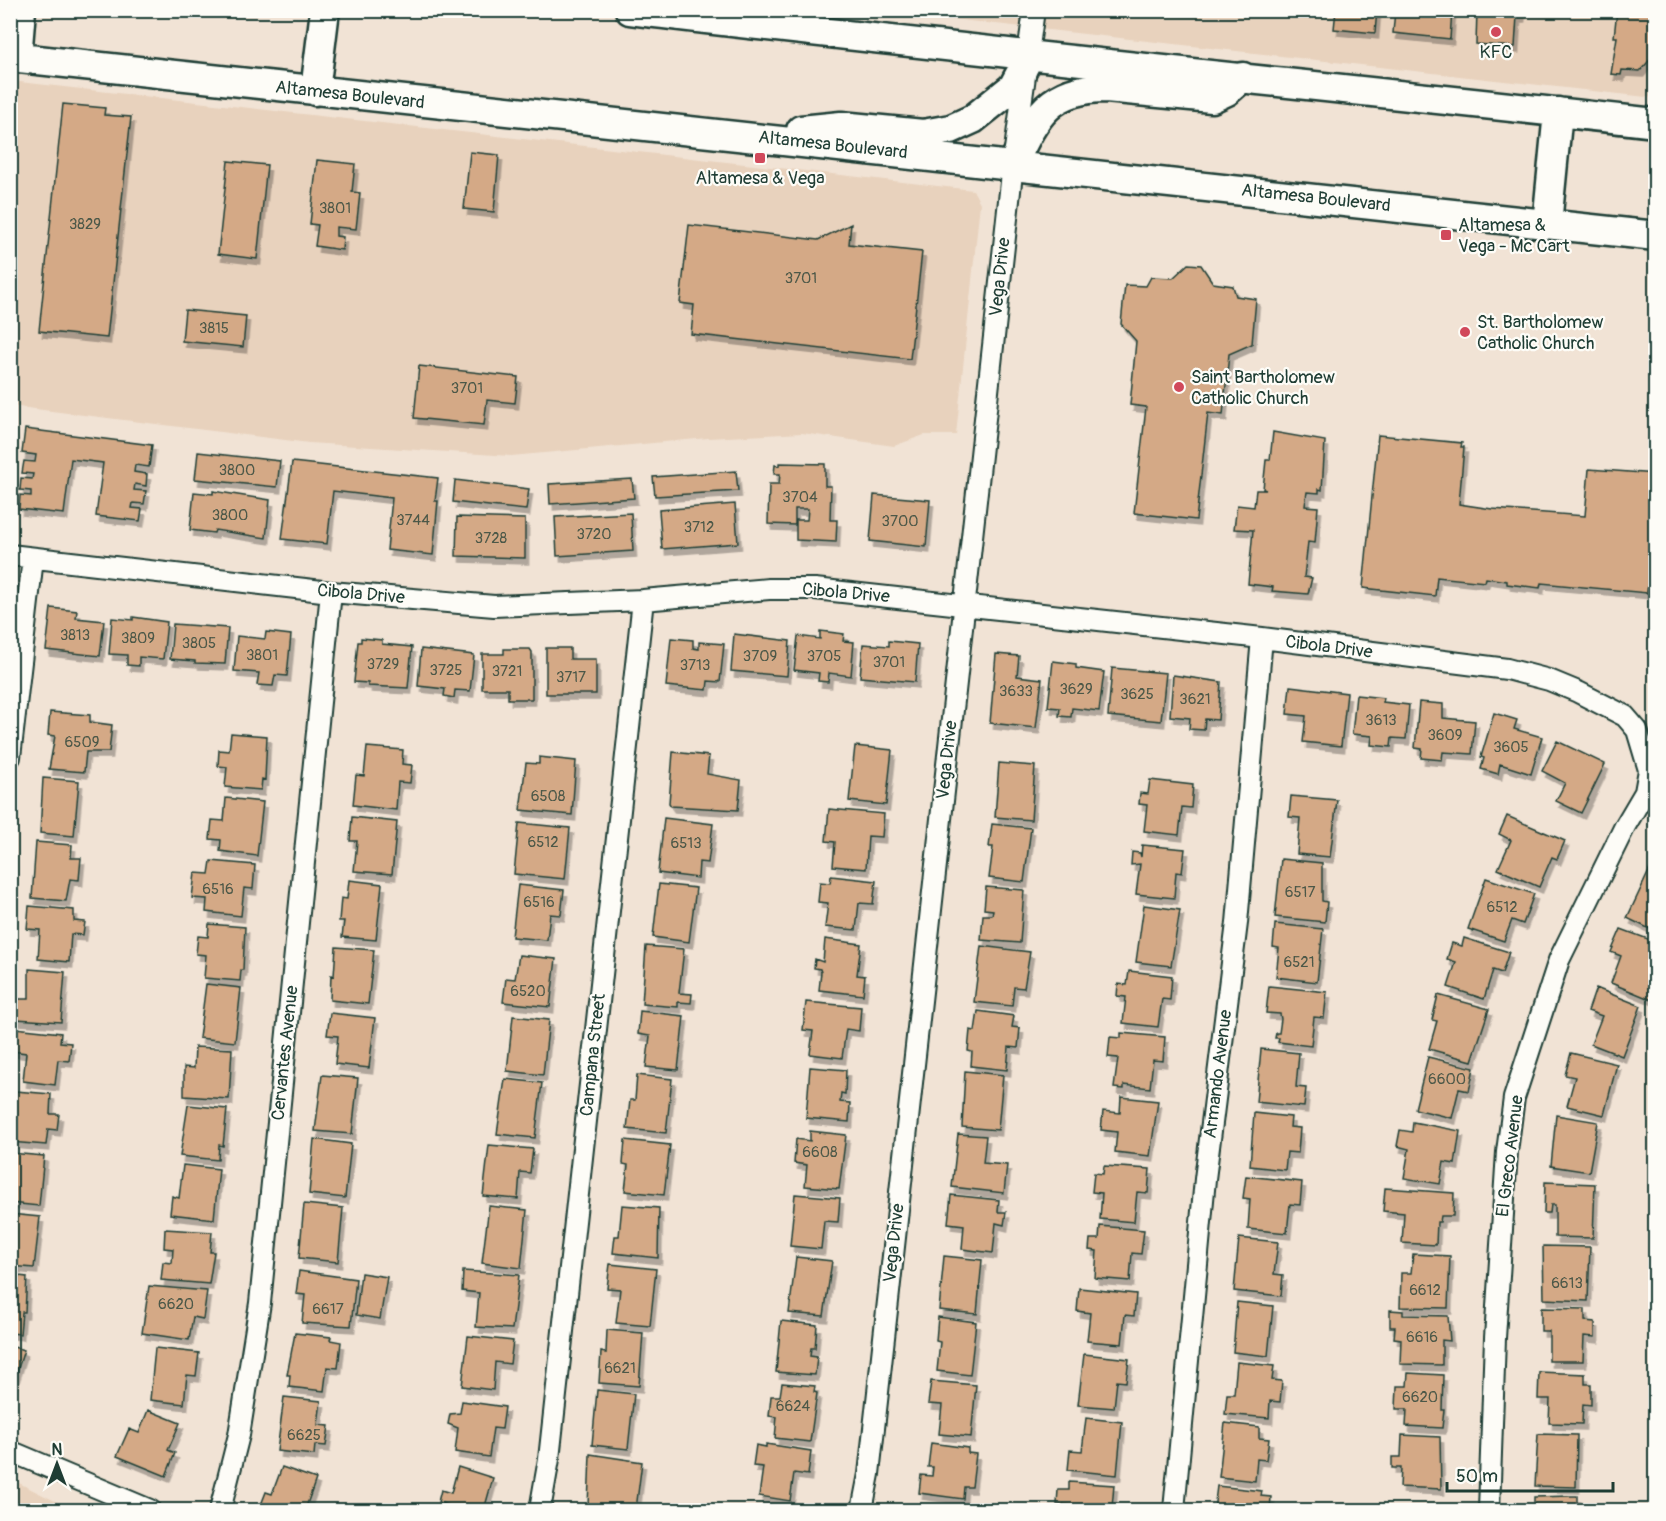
<svg xmlns="http://www.w3.org/2000/svg" width="1666" height="1521" viewBox="0 0 1666 1521" font-family="Pangolin,sans-serif">
  <style>
    .built { fill: #e8d2bd }
    .building { fill: #d4a986; stroke: #1f3d34; stroke-width: 1.5; filter: url(#shadow) }
    .lines { fill: none; stroke-linecap: round; stroke-linejoin: round }
    .street-casing { stroke: #1f3d34; stroke-width: 24 }
    .secondary-casing { stroke: #1f3d34; stroke-width: 33 }
    .street { stroke: #fdfcf7; stroke-width: 20 }
    .secondary { stroke: #fdfcf7; stroke-width: 28 }
    .poi-dot { fill: #d1495b; stroke: #fdfcf7; stroke-width: 2 }
    .labels { text-anchor: middle; dominant-baseline: central; stroke-width: 4.5; stroke-linejoin: round; paint-order: stroke }
    .number-label { font-size: 15px; fill: #4c5848 }
    .poi-label { font-size: 18px; fill: #1f3d34; stroke: #fdfcf7; text-anchor: start }
    .street-label { font-size: 18px; fill: #1f3d34; stroke: #fdfcf7 }
  </style>
  <defs>
    <filter id="shadow"><feDropShadow dx="3.5" dy="6" stdDeviation="0" flood-color="#0004"/></filter>
  </defs>
  <rect width="100%" height="100%" fill="#f1e3d5"/>
  <filter id="ink" filterUnits="userSpaceOnUse"><feTurbulence type="fractalNoise" baseFrequency=".0167" numOctaves="2"/><feDisplacementMap in="SourceGraphic" scale="12" xChannelSelector="R" yChannelSelector="G"/><feConvolveMatrix kernelMatrix="1 2 1 2 8 2 1 2 1" color-interpolation-filters="sRGB"/></filter>
  <g filter="url(#ink)">
    <path class="built" d="M880 11H1655V98Z
      M11 81 973 190 980 203 956 435H924L894 446 802 433 708 438 511 456 309 443 11 406Z
      M11 1479 55 1501 77 1510H11Z"/>
    <path class="building" d="M1336 10H1377L1375 33 1334 29Z
      M1395 10H1452L1450 39 1393 33Z
      M1477 10H1522L1521 16H1517L1515 47 1476 44Z
      M1617 10H1656V53L1640 71 1622 70 1621 75 1611 74 1617 37H1614Z
      M63 104 105 108 104 115 131 117 107 338 39 331Z
      M470 152 499 155 494 212 464 209Z
      M317 160 355 164 352 192 360 193 356 229 336 227V236L343 237 342 250 315 246 318 225 310 224Z
      M228 161 267 165 257 259 218 254Z
      M851 224 849 244 922 252 910 359 691 334 694 305 680 303 689 225 818 240Z
      M1188 264 1201 265 1213 283 1233 286 1236 296 1256 299 1252 344 1229 354 1223 415 1208 413 1196 520 1134 513 1146 407 1130 405 1136 341 1121 324 1125 285 1146 286 1151 277 1173 278Z
      M185 310 246 316 243 347 182 341Z
      M419 366 518 377 515 403 487 400 484 425 414 418Z
      M25 429 152 445 149 467 135 465 134 472 147 474 146 486 135 484 134 490 146 491 144 504 133 503 132 508 142 509 140 521 96 516 103 463 71 459 64 514 19 509 20 495 31 496V491L20 490 21 478 32 479 33 474 22 473 24 461 35 462 36 455 22 453Z
      M1273 432 1325 441 1322 490 1319 489V493L1307 492 1305 506 1318 507 1315 543 1308 542 1304 577 1312 578 1308 594 1272 591 1273 587 1248 584 1253 530 1234 529 1237 505 1254 507 1256 490H1266L1263 489 1266 460H1270Z
      M1378 435 1462 443 1461 447H1464L1459 504 1492 509 1585 516 1589 469 1656 474V506L1647 593 1541 583 1540 588 1507 584V581L1486 578 1485 582 1437 577 1435 596 1363 588Z
      M198 452 280 461 277 487 195 479Z
      M292 462 438 478 435 501H438L433 555 387 550 392 498 333 491 327 544 282 539Z
      M779 463 825 464V486H831L830 520H837L836 542 796 540V520H807L808 509H795V525L768 524 769 484H779L780 474H774L775 465 779 466Z
      M736 471 738 491 655 496 653 477Z
      M632 479 634 498 550 504 549 484Z
      M455 480 529 489 526 510 453 502Z
      M213 491 270 500 266 538 215 530 214 533 190 530 194 492 213 494Z
      M874 495 930 500 926 547 870 541Z
      M735 504 738 543 662 549 659 510Z
      M631 513 633 551 557 556 555 517Z
      M457 517 525 519V558L456 556Z
      M51 608 77 611 76 618 104 621 100 656 46 650Z
      M133 617 167 622 163 659 139 657V666L127 665V655L109 654 112 618 133 620Z
      M173 624 228 628 225 664 195 663V661L170 659Z
      M820 631 844 634 843 641 854 642 851 676 829 673 828 682 818 681 819 673 794 670 798 636 820 639Z
      M266 632 291 635 287 676 275 675 273 686 257 685 259 673 234 671 237 636 265 639Z
      M734 634 790 641 787 676 731 671Z
      M361 638 382 640V644L412 647 408 688 368 686V683L354 682 358 642H361Z
      M671 638 693 640V648L699 649V642L724 644 720 682 708 681 707 690 666 686Z
      M889 641 918 644 915 682 860 677 863 644 889 646Z
      M546 648H570V659H596V694H546Z
      M421 649 474 655 470 691 455 690 454 698 444 696 445 689 418 686Z
      M504 649H530L532 652V699H508V689H482V654H504Z
      M996 654 1019 656 1017 676 1042 679 1036 728 990 723Z
      M1053 661 1076 664V668L1104 672 1099 711 1072 708 1071 717 1059 716 1060 708 1048 707Z
      M1112 668 1166 673 1161 721 1108 716Z
      M1173 675 1221 682 1218 720 1205 719 1204 730 1189 729 1190 718 1170 716Z
      M1290 686 1347 693 1341 746 1303 742 1306 716 1287 714Z
      M1356 695 1384 698 1383 702 1409 705 1406 739 1392 738 1391 747 1371 745 1372 736 1352 734Z
      M1419 702 1443 704V718L1475 721 1472 754 1443 752 1442 760 1421 758 1422 749 1415 748Z
      M50 712 90 715V722L112 725 109 752H86L84 772 49 769 55 736 48 735Z
      M1494 713 1517 720 1514 729 1542 737 1531 774 1500 764 1498 774 1481 769 1484 758 1481 757Z
      M231 733 267 736 265 780 262 779 261 790 225 787 227 767 218 766 219 750 229 751Z
      M1557 741 1605 764 1581 813 1556 801 1565 783 1542 771Z
      M855 746 892 750 886 805 849 801Z
      M367 747 403 750 402 764 412 765 410 783 398 782 396 810 353 805 356 775 364 776Z
      M673 752 709 756 707 774 741 780 738 810 671 806 669 803Z
      M539 757 576 761 572 815 520 810 526 763 539 764Z
      M999 763 1035 766 1031 820 995 817Z
      M43 778 79 781 74 836 40 833Z
      M1150 780 1193 785 1191 808 1182 807 1179 835 1144 831 1147 805 1139 804 1140 793 1148 794Z
      M1291 796 1337 800 1330 857 1297 854 1300 818 1289 817Z
      M226 798 263 802 257 856 220 851 221 840 210 839 212 820 224 821Z
      M829 809 884 814 882 837 868 836 866 869 833 866 835 842 826 841Z
      M1507 816 1565 841 1557 859 1552 857 1539 887 1498 869 1511 840 1499 834Z
      M352 817 397 822 392 874 354 871 357 841H350Z
      M664 818 713 824 708 863 699 862 698 878 658 873Z
      M519 823 570 828 565 879 514 874Z
      M992 824 1031 828 1024 882 989 878 993 847H989Z
      M36 842 72 845 71 858H81L79 880 70 879 66 901 32 898Z
      M1142 845 1185 849 1182 873 1176 872 1174 898 1136 894 1140 864 1131 865 1132 852 1140 853 1141 857Z
      M1281 859 1322 863V901L1327 902 1325 922 1275 917Z
      M211 861 255 865 253 889 244 888 241 916 206 912 207 899 192 898 195 873 209 874Z
      M1650 869 1656 872V932L1627 918Z
      M831 876 876 881 873 904 859 903 856 930 825 927 828 903 818 902 820 882 830 883Z
      M1486 878 1534 894 1523 924 1512 920 1504 941 1468 929Z
      M349 880 382 884 376 940 342 937 344 921H339L341 898 347 899Z
      M659 884 696 888 689 942 653 937Z
      M518 885 564 890 561 915 550 914 547 940 512 937Z
      M986 887 1024 890 1020 943 981 940 983 915H992L993 910 984 909Z
      M1144 905 1180 910 1171 966 1136 962Z
      M29 906 74 910V921L85 922 83 935 71 934 69 962 38 959 40 930 27 929Z
      M209 924 245 927 243 970H241L240 981 204 978 206 955 196 954 198 936 208 937Z
      M1275 924 1323 929 1317 982 1276 977 1279 948 1273 947Z
      M1621 929 1656 942V991L1652 1000 1611 983 1621 956 1611 952Z
      M1464 938 1509 952 1502 973 1493 970 1484 999 1448 987 1456 962 1447 959 1452 943 1462 946Z
      M825 939 861 944 857 975 865 976 863 995 819 990 821 972 820 969 814 968 815 959 823 962Z
      M646 946 684 949 679 993 692 994 691 1003 678 1002V1007L642 1004Z
      M981 946 1030 952 1024 988 1014 987 1012 1006 974 1002Z
      M336 947 374 950 368 1004 330 1000 331 975 334 976Z
      M519 955 556 959 550 1007 503 1002 506 978 515 979Z
      M29 969 65 972 61 1022 16 1019 17 999H29Z
      M1129 971 1172 976 1170 1000 1162 999 1158 1027 1123 1023 1126 997 1117 996 1118 984 1127 985Z
      M206 984 241 988 235 1042 199 1038Z
      M1269 986 1327 992 1324 1018 1314 1017 1311 1046 1278 1042 1279 1038H1275L1276 1033H1279L1281 1019 1280 1014 1266 1013Z
      M1596 988 1641 1006 1622 1056 1591 1044 1602 1016 1588 1011Z
      M1438 995 1489 1009 1472 1061 1429 1049 1437 1021 1432 1020Z
      M806 1002 861 1007 859 1031 846 1029 842 1058 810 1054 813 1031 803 1030Z
      M640 1011 684 1016 678 1070 646 1067 650 1036 638 1034Z
      M978 1011 1014 1016 1012 1027 1020 1028 1018 1048 1009 1047 1007 1070 971 1066 972 1052 968 1051 970 1030 975 1031Z
      M330 1013 375 1018 369 1068 335 1064 338 1036 327 1035Z
      M513 1016 549 1020 543 1075 507 1071Z
      M15 1028 61 1033 60 1042 71 1043 69 1061 58 1060 55 1085 23 1081 26 1053 12 1051Z
      M1121 1033 1165 1037 1163 1061 1153 1060 1150 1088 1124 1085V1089L1114 1088 1118 1058 1108 1057 1110 1037 1121 1038Z
      M195 1047 232 1049 229 1099 184 1096V1067L194 1068Z
      M1261 1049 1299 1053 1296 1087 1306 1088 1304 1107 1256 1102Z
      M1571 1053 1617 1064 1604 1115 1567 1106 1575 1077 1565 1075Z
      M1428 1057 1474 1068 1469 1091 1459 1089 1452 1118 1415 1109Z
      M810 1067 846 1070 845 1094 841 1093 840 1102 850 1103 849 1122 806 1118Z
      M965 1071 1003 1075 998 1130 962 1127Z
      M322 1075 358 1078 352 1134 315 1131Z
      M637 1075 672 1079 666 1133 627 1129 630 1100H635Z
      M505 1079 542 1083 535 1138 497 1134Z
      M15 1091 51 1094 50 1114H59L57 1130 48 1129 46 1145 10 1142Z
      M1121 1097 1158 1101 1150 1156 1115 1152 1117 1132 1101 1130 1103 1111 1120 1113Z
      M188 1105 227 1109 223 1146 219 1145 218 1160 180 1156Z
      M1254 1113 1291 1117 1290 1127 1300 1128 1298 1153 1287 1152 1285 1170 1250 1166Z
      M1556 1115 1598 1122 1589 1172 1551 1166Z
      M1413 1122 1460 1131 1455 1164 1444 1162 1440 1184 1404 1178 1409 1149 1397 1146 1400 1130 1412 1132Z
      M810 1131 846 1135 839 1189 805 1186 807 1165 794 1163 796 1139 810 1141Z
      M958 1134 986 1136 983 1163 1007 1165 1004 1193 952 1187Z
      M314 1139 351 1144 345 1198 309 1194Z
      M625 1140 670 1145 664 1195 625 1191 628 1165 623 1164Z
      M489 1145 533 1149 530 1173 520 1172 518 1199 483 1196Z
      M10 1153 44 1156 39 1206 10 1203Z
      M183 1165 219 1169 214 1219 170 1214 172 1196 179 1198Z
      M1104 1166 1150 1169 1148 1193 1137 1192 1134 1222 1100 1219 1102 1193 1092 1192 1094 1173 1103 1174Z
      M1246 1176 1302 1182 1300 1205 1290 1204 1287 1233 1248 1229 1250 1199 1243 1198Z
      M1545 1182 1595 1184 1593 1238 1555 1237V1205H1551L1550 1213H1544Z
      M1385 1188 1454 1193 1453 1216H1441L1440 1222H1437L1436 1245 1402 1243 1404 1213 1383 1211Z
      M795 1194 840 1198 838 1222 824 1221 821 1249 790 1246Z
      M951 1195 999 1200 998 1212H1006L1004 1225 996 1223 993 1253 962 1249 964 1225 948 1223Z
      M304 1204 343 1208 338 1262 299 1258Z
      M622 1205 659 1208 658 1258 613 1253 615 1236H619Z
      M489 1206 527 1210 521 1268 482 1263Z
      M10 1214 40 1217 34 1268 10 1266Z
      M1100 1226 1144 1230 1141 1254 1132 1253 1130 1281 1095 1278 1097 1251 1089 1250 1090 1239H1099Z
      M165 1229 212 1232 210 1252H214L209 1284 161 1280 163 1262 172 1263 173 1249 164 1248Z
      M1239 1238 1278 1242 1274 1274 1283 1275 1281 1296 1234 1291Z
      M1543 1246 1590 1247 1588 1301 1544 1299Z
      M1413 1254 1450 1256 1448 1308 1400 1307 1401 1273H1411Z
      M944 1256 982 1260 977 1314 939 1310Z
      M796 1257 832 1261 824 1316 789 1313Z
      M610 1264 656 1269 650 1326 616 1323 620 1289 607 1288Z
      M299 1271 356 1279 351 1326 302 1323 305 1295 296 1294Z
      M463 1271 519 1275 512 1329 476 1327 479 1293 462 1291Z
      M361 1273 387 1277 380 1319 356 1315Z
      M10 1275 27 1277 25 1312H22L20 1334 10 1333Z
      M149 1286 207 1291 203 1319 193 1317 189 1340 142 1333Z
      M1079 1288 1136 1294 1134 1316 1125 1315 1122 1344 1087 1341 1090 1313 1077 1311Z
      M1237 1302 1273 1306 1268 1356 1233 1352Z
      M1541 1308 1585 1309V1321L1595 1322V1337L1584 1336 1583 1361H1549V1331H1541Z
      M1390 1310 1403 1311V1315L1448 1316 1450 1341 1442 1340V1365L1400 1364 1401 1339 1394 1338 1395 1327H1390Z
      M938 1317 976 1322 970 1375 937 1371 940 1342 936 1341Z
      M781 1321 817 1325 815 1348H811L810 1356 817 1357 815 1375 776 1372Z
      M607 1330 643 1333 639 1386 599 1383 601 1352 606 1353Z
      M295 1333 331 1337 330 1340 341 1342 338 1368 327 1367 324 1391 289 1387 290 1375H287Z
      M468 1336 513 1341 510 1364 495 1362 493 1390 462 1386Z
      M10 1346 24 1350 10 1393Z
      M155 1348 199 1353 196 1376 187 1375 184 1404 150 1400Z
      M1084 1354 1129 1359 1126 1382 1117 1381 1114 1408 1078 1405Z
      M1237 1362 1274 1366 1272 1380 1282 1381 1280 1402 1270 1401 1269 1418 1225 1414 1227 1394H1234Z
      M1539 1372 1585 1374V1384H1591V1405L1583 1404 1582 1424 1549 1423 1550 1399H1538Z
      M1408 1373 1443 1375 1442 1410H1444L1442 1428 1406 1426 1407 1409H1396L1397 1386H1407Z
      M931 1381 976 1385 971 1437 939 1434 942 1405 928 1404Z
      M782 1383 815 1386 814 1392 817 1393 810 1442 775 1438 777 1417 769 1416 771 1396H780Z
      M597 1390 634 1394 628 1449 592 1445Z
      M284 1397 321 1401 318 1425 329 1426 326 1446 315 1445 314 1455 277 1451Z
      M462 1401 505 1407 502 1429 493 1428 489 1457 455 1452 458 1428 448 1424 450 1414 460 1413Z
      M148 1410 180 1423 168 1450 175 1453 166 1476 117 1456 129 1429 139 1433Z
      M1086 1418 1122 1422 1117 1475 1068 1470 1070 1450 1082 1451Z
      M1225 1423 1259 1427V1438L1269 1439 1266 1460 1257 1459 1255 1481 1219 1477Z
      M1538 1434 1577 1435 1576 1487 1535 1486Z
      M1402 1435 1440 1437 1441 1489 1400 1487 1401 1468H1392V1457H1401Z
      M931 1443 968 1448V1453L976 1454 972 1487H964L963 1499 919 1493 921 1475 932 1476 933 1467H928Z
      M766 1444 811 1451 808 1475 794 1473 790 1501 759 1496 763 1467 753 1466 756 1445 766 1447Z
      M590 1454 642 1462 636 1509 588 1506Z
      M282 1467 316 1479 305 1510H259L266 1492 272 1494Z
      M458 1467 493 1478 484 1510H446L448 1505 438 1502 441 1490 451 1493Z
      M1069 1482 1114 1485 1112 1508 1107 1507V1510H1067L1068 1505 1057 1504 1058 1490H1069Z
      M1217 1486 1262 1491 1261 1496 1271 1497 1270 1510H1214Z
      M1571 1496H1577V1510H1534V1497Z
      M917 1505 933 1506 932 1509 963 1510H916Z"/>
    <g class="lines">
      <defs>
        <path id="street" d="M10 555 331 592 494 606 643 600 769 589H815L1262 638 1507 669 1549 680 1578 692 1625 716 1637 730 1649 770 1645 792 1625 826 1559 960 1514 1098 1507 1152 1495 1338 1489 1510
          M10 757 33 558
          M10 1451 150 1510
          M220 1510 239 1435 260 1303 331 592
          M540 1510 549 1459 643 600
          M862 1510 869 1474 1013 164 1034 10
          M1174 1510 1205 1179 1237 923 1262 638"/>
        <path id="secondary" d="M630 10C971 51 1314 85 1656 123
          M10 57 1656 236
          M17 58 21 10
          M315 91 325 10
          M801 130 841 126 923 134 951 129 973 119 1013 87 1029 57
          M1013 164C1035 118 1048 88 1106 88L1212 98 1227 91 1243 77
          M1547 224 1558 112"/>
      </defs>
      <use href="#street" class="street-casing"/>
      <use href="#secondary" class="secondary-casing"/>
      <use href="#street" class="street"/>
      <use href="#secondary" class="secondary"/>
    </g>
  </g>
  <g class="poi-dot">
    <circle cx="1496" cy="32" r="6"/>
    <rect x="754" y="152" width="12" height="12" rx="3"/>
    <rect x="1440" y="229" width="12" height="12" rx="3"/>
    <circle cx="1465" cy="332" r="6"/>
    <circle cx="1179" cy="387" r="6"/>
  </g>
  <g class="labels">
    <g class="number-label">
      <text x="335" y="208">3801</text>
      <text x="85" y="224">3829</text>
      <text x="801" y="278">3701</text>
      <text x="214" y="328">3815</text>
      <text x="467" y="388">3701</text>
      <text x="237" y="470">3800</text>
      <text x="800" y="497">3704</text>
      <text x="230" y="515">3800</text>
      <text x="413" y="520">3744</text>
      <text x="900" y="521">3700</text>
      <text x="699" y="527">3712</text>
      <text x="594" y="534">3720</text>
      <text x="491" y="538">3728</text>
      <text x="75" y="635">3813</text>
      <text x="138" y="638">3809</text>
      <text x="199" y="643">3805</text>
      <text x="262" y="655">3801</text>
      <text x="760" y="656">3709</text>
      <text x="824" y="656">3705</text>
      <text x="889" y="662">3701</text>
      <text x="383" y="664">3729</text>
      <text x="695" y="665">3713</text>
      <text x="446" y="670">3725</text>
      <text x="507" y="671">3721</text>
      <text x="571" y="677">3717</text>
      <text x="1076" y="689">3629</text>
      <text x="1016" y="691">3633</text>
      <text x="1137" y="694">3625</text>
      <text x="1195" y="699">3621</text>
      <text x="1381" y="720">3613</text>
      <text x="1445" y="735">3609</text>
      <text x="82" y="742">6509</text>
      <text x="1511" y="747">3605</text>
      <text x="548" y="796">6508</text>
      <text x="543" y="842">6512</text>
      <text x="686" y="843">6513</text>
      <text x="218" y="889">6516</text>
      <text x="1300" y="892">6517</text>
      <text x="539" y="902">6516</text>
      <text x="1502" y="907">6512</text>
      <text x="1299" y="962">6521</text>
      <text x="528" y="991">6520</text>
      <text x="1447" y="1079">6600</text>
      <text x="820" y="1152">6608</text>
      <text x="1567" y="1283">6613</text>
      <text x="1425" y="1290">6612</text>
      <text x="176" y="1304">6620</text>
      <text x="328" y="1309">6617</text>
      <text x="1422" y="1337">6616</text>
      <text x="620" y="1368">6621</text>
      <text x="1420" y="1397">6620</text>
      <text x="793" y="1406">6624</text>
      <text x="304" y="1435">6625</text>
    </g>
    <g class="poi-label">
      <text x="1496" y="52" text-anchor="middle">KFC</text>
      <text x="760" y="178" text-anchor="middle">Altamesa &amp; Vega</text>
      <text x="1458" y="225">Altamesa &amp;<tspan x="1458" dy="21">Vega - Mc Cart</tspan></text>
      <text x="1477" y="322">St. Bartholomew<tspan x="1477" dy="21">Catholic Church</tspan></text>
      <text x="1191" y="377">Saint Bartholomew<tspan x="1191" dy="21">Catholic Church</tspan></text>
    </g>
    <g class="street-label">
      <text transform="translate(350 95) rotate(6)">Altamesa Boulevard</text>
      <text transform="translate(833 145) rotate(6)">Altamesa Boulevard</text>
      <text transform="translate(1316 198) rotate(6)">Altamesa Boulevard</text>
      <text transform="translate(1000 277) rotate(-84)">Vega Drive</text>
      <text transform="translate(846 593) rotate(5)">Cibola Drive</text>
      <text transform="translate(361 594) rotate(5)">Cibola Drive</text>
      <text transform="translate(1329 647) rotate(7)">Cibola Drive</text>
      <text transform="translate(947 760) rotate(-84)">Vega Drive</text>
      <text transform="translate(285 1053) rotate(-84)">Cervantes Avenue</text>
      <text transform="translate(593 1055) rotate(-84)">Campana Street</text>
      <text transform="translate(1218 1074) rotate(-83)">Armando Avenue</text>
      <text transform="translate(1510 1156) rotate(-83)">El Greco Avenue</text>
      <text transform="translate(894 1243) rotate(-84)">Vega Drive</text>
    </g>
  </g>
  <rect width="1666" height="1521" fill="none" stroke="#fdfcf7" stroke-width="36"/>
  <rect x="18" y="18" width="1630" height="1485" fill="none" stroke="#1f3d34" stroke-width="2" filter="url(#ink)"/>
  <g transform="translate(57 1464)" stroke="#fdfcf7" stroke-width="4.5" paint-order="stroke">
  <path d="M0-4.5L10 22L0 15L-10 22Z" fill="#1f3d34"/>
  <text y="-9" font-size="16" font-weight="bold" text-anchor="middle" fill="#1f3d34">N</text>
  </g>
  <path d="M1447 1482v9h166v-9" fill="none" stroke="#1f3d34" stroke-width="3"/>
  <text x="1456" y="1482" font-size="18" fill="#1f3d34" stroke="#fdfcf7" stroke-width="4.5" paint-order="stroke">50 m</text>
</svg>
